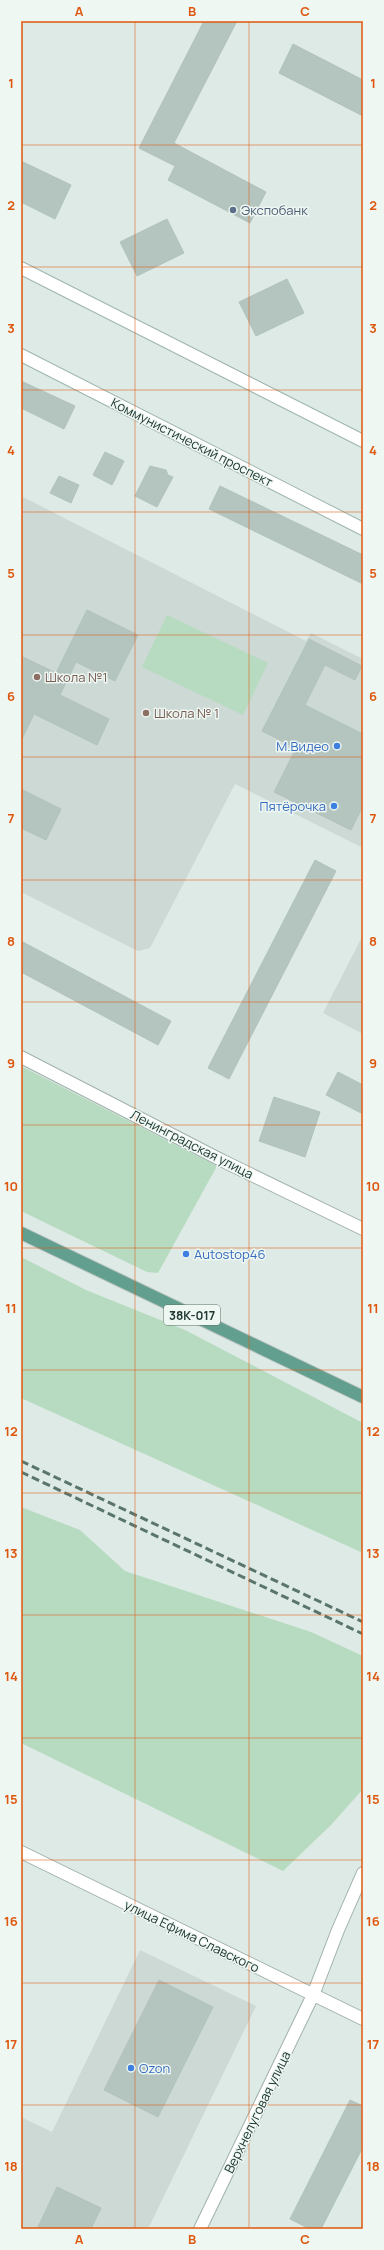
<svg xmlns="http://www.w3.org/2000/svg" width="384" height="2250" viewBox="0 0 384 2250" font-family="Manrope,sans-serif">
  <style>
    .built { fill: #cdd9d4 }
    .green { fill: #b7dbc1 }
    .building { fill: #b4c4be; stroke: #b1c3bc }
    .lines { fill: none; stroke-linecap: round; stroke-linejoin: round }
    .minor-casing { stroke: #a1b1ac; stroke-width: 14 }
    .tertiary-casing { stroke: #a1b1ac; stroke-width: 14 }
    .secondary-casing { stroke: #9eb5ad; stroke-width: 14 }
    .primary-casing { stroke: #bcc4c2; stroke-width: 14 }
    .minor { stroke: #fff; stroke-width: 12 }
    .tertiary { stroke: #fff; stroke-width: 12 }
    .secondary { stroke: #fff; stroke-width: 12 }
    .primary { stroke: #639f8f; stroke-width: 12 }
    .rail { stroke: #5a756e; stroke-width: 3; stroke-dasharray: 8 4; stroke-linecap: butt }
    .grid { fill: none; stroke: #de570e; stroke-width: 1; stroke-opacity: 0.55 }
    .service-dot { fill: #5c6f8a; stroke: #eff7f3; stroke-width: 1.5 }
    .education-dot { fill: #8d6e63; stroke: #eff7f3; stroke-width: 1.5 }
    .shop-dot { fill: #3f7fe0; stroke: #eff7f3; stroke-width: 1.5 }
    .labels { text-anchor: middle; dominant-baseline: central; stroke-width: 3; stroke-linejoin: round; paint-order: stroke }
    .shield { fill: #eff7f3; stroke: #5e726c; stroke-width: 1 }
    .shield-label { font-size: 12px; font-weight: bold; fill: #203932 }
    .service-label { font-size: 13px; fill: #4e5e75; stroke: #eff7f3; text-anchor: start }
    .street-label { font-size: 13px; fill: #203932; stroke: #eff7f3 }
    .education-label { font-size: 13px; fill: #785e54; stroke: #eff7f3; text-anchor: start }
    .shop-label { font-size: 13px; fill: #366cbe; stroke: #eff7f3; text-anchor: end }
    .neatline { fill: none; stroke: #de570e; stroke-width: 1.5 }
    .grid-label { font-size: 13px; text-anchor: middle; font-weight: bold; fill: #de570e }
  </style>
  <rect width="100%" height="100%" fill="#deeae5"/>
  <path class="built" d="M21 496 306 641 311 633 363 659V848L235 784 150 948 138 951 21 892Z
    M363 935V1034L323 1013Z
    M140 1950 256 2006 148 2229H21V2117L52 2132Z"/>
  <path class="green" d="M167 615 268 663 243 715 142 667Z
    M21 1066 217 1166 158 1273 147 1272 21 1211Z
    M21 1257 86 1290 185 1330 363 1423V1553L21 1398Z
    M21 1507 80 1530 125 1571 311 1632 363 1656V1789L331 1825 283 1871 21 1743Z"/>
  <path class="building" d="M204 21H237L174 143 266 192 250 223 168 180 175 166 139 148Z
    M293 44 363 80V116L279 73Z
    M21 161 71 185 55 219 21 202Z
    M167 219 184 253 137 276 120 242Z
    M287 279 304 313 256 336 239 302Z
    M21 381 75 406 64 429 21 408Z
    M105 452 124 461 112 485 93 475Z
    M150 466 166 470 168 475 173 477 157 507 135 496Z
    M59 476 79 485 71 503 50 493Z
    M220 486 363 555V584L209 509Z
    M87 610 138 635 115 681 76 662 60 695 109 719 97 745 34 714 21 741V656L56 673Z
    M309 639 362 666 355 680 325 665 305 705 363 734V806L351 830 274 792 296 748 262 731Z
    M21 789 61 809 46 840 21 828Z
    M315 860 336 871 229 1079 208 1068Z
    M21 941 171 1021 158 1045 21 972Z
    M338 1072 363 1085V1114L326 1095Z
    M274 1097 320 1112 305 1157 259 1141Z
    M159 1980 213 2007 158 2117 104 2090Z
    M350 2100 363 2106V2147L321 2229H310L290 2219Z
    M57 2187 101 2208 91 2229H37Z"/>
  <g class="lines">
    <defs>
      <path id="minor" d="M21 1852 363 2019
        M200 2229 313 1995"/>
      <path id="tertiary" d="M21 1057 223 1161 363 1229
        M313 1995 338 1930 363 1873"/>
      <path id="secondary" d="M21 268 363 441
        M21 355 363 529"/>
      <path id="primary" d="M21 1233 363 1397"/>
    </defs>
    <use href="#minor" class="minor-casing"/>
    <use href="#tertiary" class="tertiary-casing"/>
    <use href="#secondary" class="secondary-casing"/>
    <use href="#primary" class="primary-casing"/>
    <use href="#minor" class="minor"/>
    <use href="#tertiary" class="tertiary"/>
    <use href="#secondary" class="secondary"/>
    <use href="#primary" class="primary"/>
    <path class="rail" d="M21 1461 363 1622
      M21 1472 363 1634"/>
  </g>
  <path class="grid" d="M135 21V2229M249 21V2229M21 145H363M21 267H363M21 390H363M21 512H363M21 635H363M21 757H363M21 880H363M21 1002H363M21 1125H363M21 1248H363M21 1370H363M21 1493H363M21 1615H363M21 1738H363M21 1860H363M21 1983H363M21 2105H363"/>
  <circle class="service-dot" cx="233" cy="210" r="4"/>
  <g class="education-dot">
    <circle cx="37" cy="677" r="4"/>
    <circle cx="146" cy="713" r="4"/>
  </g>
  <g class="shop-dot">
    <circle cx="337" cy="746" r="4"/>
    <circle cx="334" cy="806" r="4"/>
    <circle cx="186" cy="1254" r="4"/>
    <circle cx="131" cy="2068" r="4"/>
  </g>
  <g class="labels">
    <rect class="shield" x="164" y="1305" width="56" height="20" rx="3"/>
    <g class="shield-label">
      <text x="192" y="1315">38К-017</text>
    </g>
    <g class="service-label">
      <text x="241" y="210">Экспобанк</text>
    </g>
    <g class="street-label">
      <text transform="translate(192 442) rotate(27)">Коммунистический проспект</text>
      <text transform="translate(192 1144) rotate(27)">Ленинградская улица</text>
      <text transform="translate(192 1936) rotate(26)">улица Ефима Славского</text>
      <text transform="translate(257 2112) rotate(-64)">Верхнелуговая улица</text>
    </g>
    <g class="education-label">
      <text x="45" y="677">Школа №1</text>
      <text x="154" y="713">Школа № 1</text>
    </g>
    <g class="shop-label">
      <text x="329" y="746">М.Видео</text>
      <text x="326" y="806">Пятёрочка</text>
      <text x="194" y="1254" text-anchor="start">Autostop46</text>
      <text x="139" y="2068" text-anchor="start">Ozon</text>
    </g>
  </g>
  <rect width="384" height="2250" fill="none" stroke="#eff7f3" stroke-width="44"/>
  <rect x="22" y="22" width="340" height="2206" class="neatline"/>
  <g class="grid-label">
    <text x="79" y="16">A</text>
    <text x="192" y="16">B</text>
    <text x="305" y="16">C</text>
    <text x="11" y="88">1</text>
    <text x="373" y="88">1</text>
    <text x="11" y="210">2</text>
    <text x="373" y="210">2</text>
    <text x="11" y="333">3</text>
    <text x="373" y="333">3</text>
    <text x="11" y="455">4</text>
    <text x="373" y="455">4</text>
    <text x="11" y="578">5</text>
    <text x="373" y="578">5</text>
    <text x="11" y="701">6</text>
    <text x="373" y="701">6</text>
    <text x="11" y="823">7</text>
    <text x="373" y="823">7</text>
    <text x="11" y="946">8</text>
    <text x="373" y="946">8</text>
    <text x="11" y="1068">9</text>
    <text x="373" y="1068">9</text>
    <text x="11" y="1191">10</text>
    <text x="373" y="1191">10</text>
    <text x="11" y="1313">11</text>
    <text x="373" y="1313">11</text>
    <text x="11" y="1436">12</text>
    <text x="373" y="1436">12</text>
    <text x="11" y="1558">13</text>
    <text x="373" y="1558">13</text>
    <text x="11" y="1681">14</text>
    <text x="373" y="1681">14</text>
    <text x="11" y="1804">15</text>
    <text x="373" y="1804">15</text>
    <text x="11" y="1926">16</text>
    <text x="373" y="1926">16</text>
    <text x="11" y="2049">17</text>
    <text x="373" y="2049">17</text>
    <text x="11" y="2171">18</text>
    <text x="373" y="2171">18</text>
    <text x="79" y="2244">A</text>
    <text x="192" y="2244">B</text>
    <text x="305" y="2244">C</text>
  </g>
</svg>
